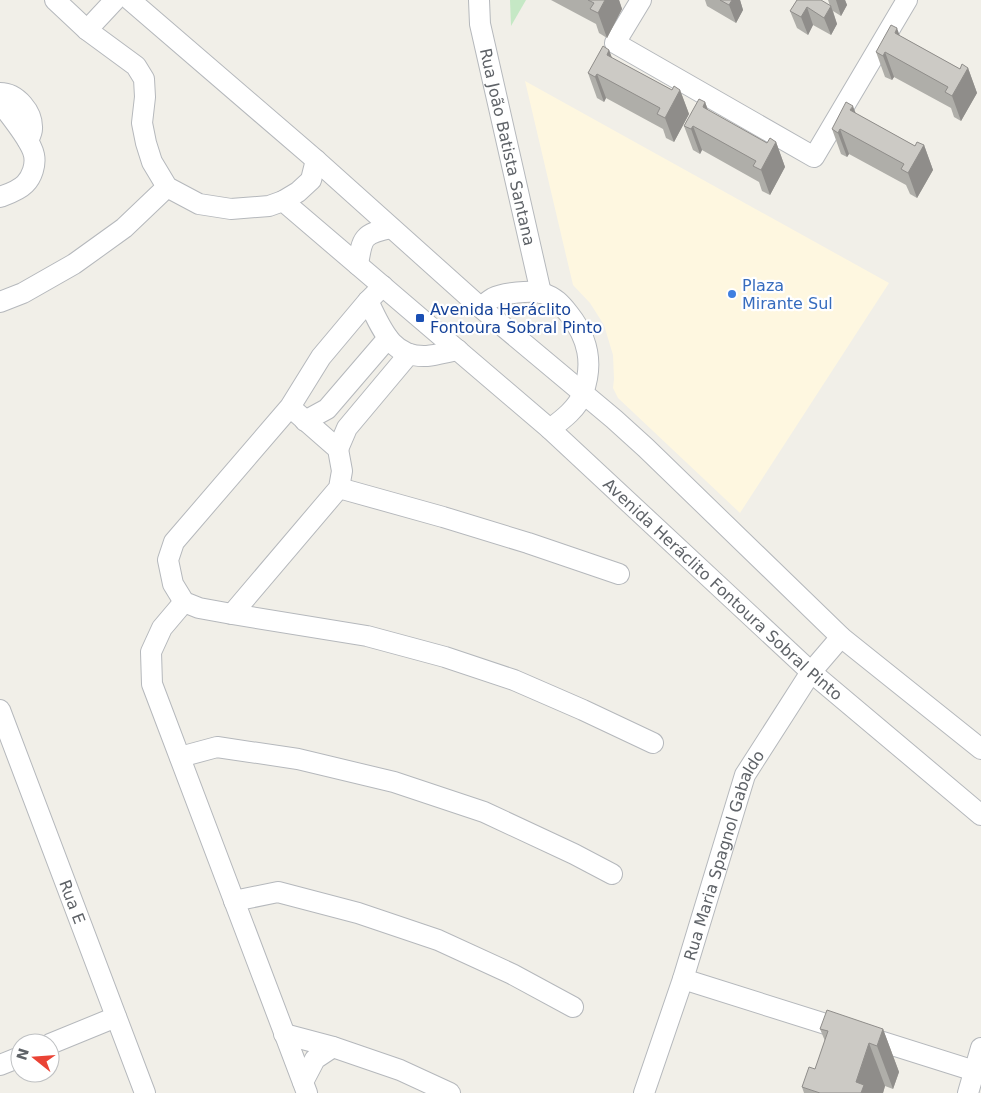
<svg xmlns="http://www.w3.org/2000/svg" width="981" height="1093" viewBox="0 0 981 1093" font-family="'DejaVu Sans',sans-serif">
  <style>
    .commercial { fill: #fef7e0 }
    .green { fill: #c5e8c5 }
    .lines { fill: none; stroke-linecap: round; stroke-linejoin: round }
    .minor-casing { stroke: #b5b8bc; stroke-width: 22 }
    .minor { stroke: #fff; stroke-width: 20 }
    .wall { fill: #afaea9 }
    .shaded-wall { fill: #8f8d8a }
    .building { fill: #cccac5; stroke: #8f8d8a }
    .shop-dot { fill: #3f7fe0; stroke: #fff; stroke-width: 2 }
    .transit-dot { fill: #1a4fb4; stroke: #fff; stroke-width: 2 }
    .labels { text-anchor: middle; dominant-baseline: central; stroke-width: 4.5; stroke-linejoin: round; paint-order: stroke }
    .street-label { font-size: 16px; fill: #5f6368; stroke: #fff }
    .shop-label { font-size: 16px; fill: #366cbe; stroke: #fff; text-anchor: start }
    .transit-label { font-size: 16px; fill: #164399; stroke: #fff; text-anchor: start }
  </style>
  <rect width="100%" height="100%" fill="#f1efe8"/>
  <path class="commercial" d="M525 81 889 283 740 513 618 398 613 388 614 379 613 355 604 325 590 303 573 285Z"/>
  <path class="green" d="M510 0H526L511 26Z"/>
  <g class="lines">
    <defs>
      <g id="minor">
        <path id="s1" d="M55 0 87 30 136 66 144 79 145 97 142 123 146 143 152 162 167 187 199 204 231 209 269 206 283 201 550 429 811 672 981 815"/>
        <path d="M130 0 316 160 480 307 614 419 646 448 841 637 981 749"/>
        <path id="s2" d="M479 0 480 24 541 293"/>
        <path d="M641 0 615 43 814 157 907 0"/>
        <path d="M87 30 115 0"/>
        <path d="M0 93C17 93 33 112 32 129 32 133 29 138 28 141"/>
        <path d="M0 102C9 115 31 140 34 155 36 165 32 177 25 184 18 191 8 194 0 197"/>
        <path d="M283 201 298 192 311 180 316 160"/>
        <path d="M358 265C362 237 363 234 391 228"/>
        <path d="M368 301C381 327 391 358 427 356 437 355 447 352 458 350"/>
        <path d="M0 302 23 293 74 264 124 228 167 187"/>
        <path d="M480 307C484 305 488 301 493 298 503 293 531 290 542 293 555 297 561 304 569 314 588 338 594 363 583 393 578 408 562 420 550 429"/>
        <path d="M290 407 338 449 342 471 339 488 232 614 199 608 184 602 173 584 168 560 174 542 290 407 321 357 368 301 383 286"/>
        <path d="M305 421 327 409 388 338"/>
        <path d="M338 449 347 428 409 354"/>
        <path d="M339 488 443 517 528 543 619 574"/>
        <path d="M184 602 162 628 151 652 152 684 307 1093"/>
        <path d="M232 614 367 636 445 657 514 680 583 710 653 743"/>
        <path id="s3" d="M0 710 145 1093"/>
        <path d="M180 757 217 747 298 759 394 782 484 812 574 854 612 874"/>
        <path d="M234 901 278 892 358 913 438 940 512 974 573 1007"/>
        <path d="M683 979 981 1073"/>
        <path d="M284 1034 333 1047 400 1070 450 1093"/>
        <path d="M50 1044 116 1017"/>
        <path d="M0 1065 20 1057"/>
        <path d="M303 1082 315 1059 333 1047"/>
        <path id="s4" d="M644 1093 683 979 745 775 811 672 841 637"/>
        <path d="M968 1093 981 1048"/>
      </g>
    </defs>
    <use href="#minor" class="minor-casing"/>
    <use href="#minor" class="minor"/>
  </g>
  <path class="wall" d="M551 0H619L622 9 607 38 599 33 596 24Z
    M705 0H740L743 10 736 23 707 6Z
    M797 0 830 6 828 0H845L847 5 841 16 833 11 837 24 831 35 813 25 808 35 797 28 790 11Z
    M900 36 960 69 968 68 977 93 961 121 954 117 951 108 894 77 892 80 885 77 876 52Z
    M609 50 612 58 672 90H680L689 114 674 142 666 138 663 129 606 98 604 102 597 98 588 73Z
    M705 102 708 110 767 143 776 142 785 167 770 195 762 191 759 182 702 150 700 154 693 150 684 126Z
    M855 113 915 146 924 145 933 170 917 198 910 194 906 185 849 154 847 157 841 154 832 129Z
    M820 1029H883L899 1072 893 1089 885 1086 883 1093H804L802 1087 815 1069 825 1041Z"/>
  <path class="shaded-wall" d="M605 0H619L622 9 607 38 598 13Z
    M732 0H740L743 10 736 23 729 5Z
    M836 0H845L847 5 841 16Z
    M831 6 837 24 831 35 824 18Z
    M807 7 813 25 808 35 801 17Z
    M897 28 906 53 895 33Z
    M609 50 618 75 607 55Z
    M885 52 894 77 892 80 883 56Z
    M968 68 977 93 961 121 952 96Z
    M597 74 606 98 604 102 595 77Z
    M680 90 689 114 674 142 665 118Z
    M705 102 714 127 703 107Z
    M853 106 862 130 850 110Z
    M693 126 702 150 700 154 691 129Z
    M840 129 849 154 847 157 838 133Z
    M776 142 785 167 770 195 761 170Z
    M924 145 933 170 917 198 908 173Z
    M883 1029 899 1072 893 1089 877 1046Z
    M869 1043 885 1086 883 1093H860L856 1082Z"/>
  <path class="building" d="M588 0H605L598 13 590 9 594 3Z
    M720 0H732L729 5Z
    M797 0H821L831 6 824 18 807 7 801 17 790 11Z
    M891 25 897 28 895 33 960 69 962 64 968 68 952 96 945 92 948 87 885 52 883 56 876 52Z
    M603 46 609 50 607 55 672 90 674 86 680 90 665 118 657 114 660 108 597 74 595 77 588 73Z
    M699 99 705 102 703 107 767 143 770 138 776 142 761 170 753 166 756 161 693 126 691 129 684 126Z
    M846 102 853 106 850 110 915 146 917 142 924 145 908 173 901 169 904 164 840 129 838 133 832 129Z
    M827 1010 883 1029 877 1046 869 1043 856 1082 864 1085 861 1093H820L802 1087 809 1067 815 1069 828 1031 820 1029Z"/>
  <circle class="shop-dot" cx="732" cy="294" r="5"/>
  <rect class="transit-dot" x="415" y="313" width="10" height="10" rx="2.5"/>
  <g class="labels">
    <g class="street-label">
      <text stroke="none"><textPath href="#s2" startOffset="150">Rua João Batista Santana</textPath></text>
      <text stroke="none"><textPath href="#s1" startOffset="942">Avenida Heráclito Fontoura Sobral Pinto</textPath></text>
      <text stroke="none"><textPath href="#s4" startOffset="251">Rua Maria Spagnol Gabaldo</textPath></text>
      <text stroke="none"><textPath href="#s3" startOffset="205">Rua E</textPath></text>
    </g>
    <g class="shop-label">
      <text x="742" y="285">Plaza<tspan x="742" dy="18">Mirante Sul</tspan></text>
    </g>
    <g class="transit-label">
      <text x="430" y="309">Avenida Heráclito<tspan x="430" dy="18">Fontoura Sobral Pinto</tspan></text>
    </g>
  </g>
  <g transform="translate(35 1058) rotate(287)"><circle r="24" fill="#ffffff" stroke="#bfc1c3"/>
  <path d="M0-4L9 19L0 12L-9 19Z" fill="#ea4335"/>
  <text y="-8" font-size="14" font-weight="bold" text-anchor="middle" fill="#5f6368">N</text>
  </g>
</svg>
